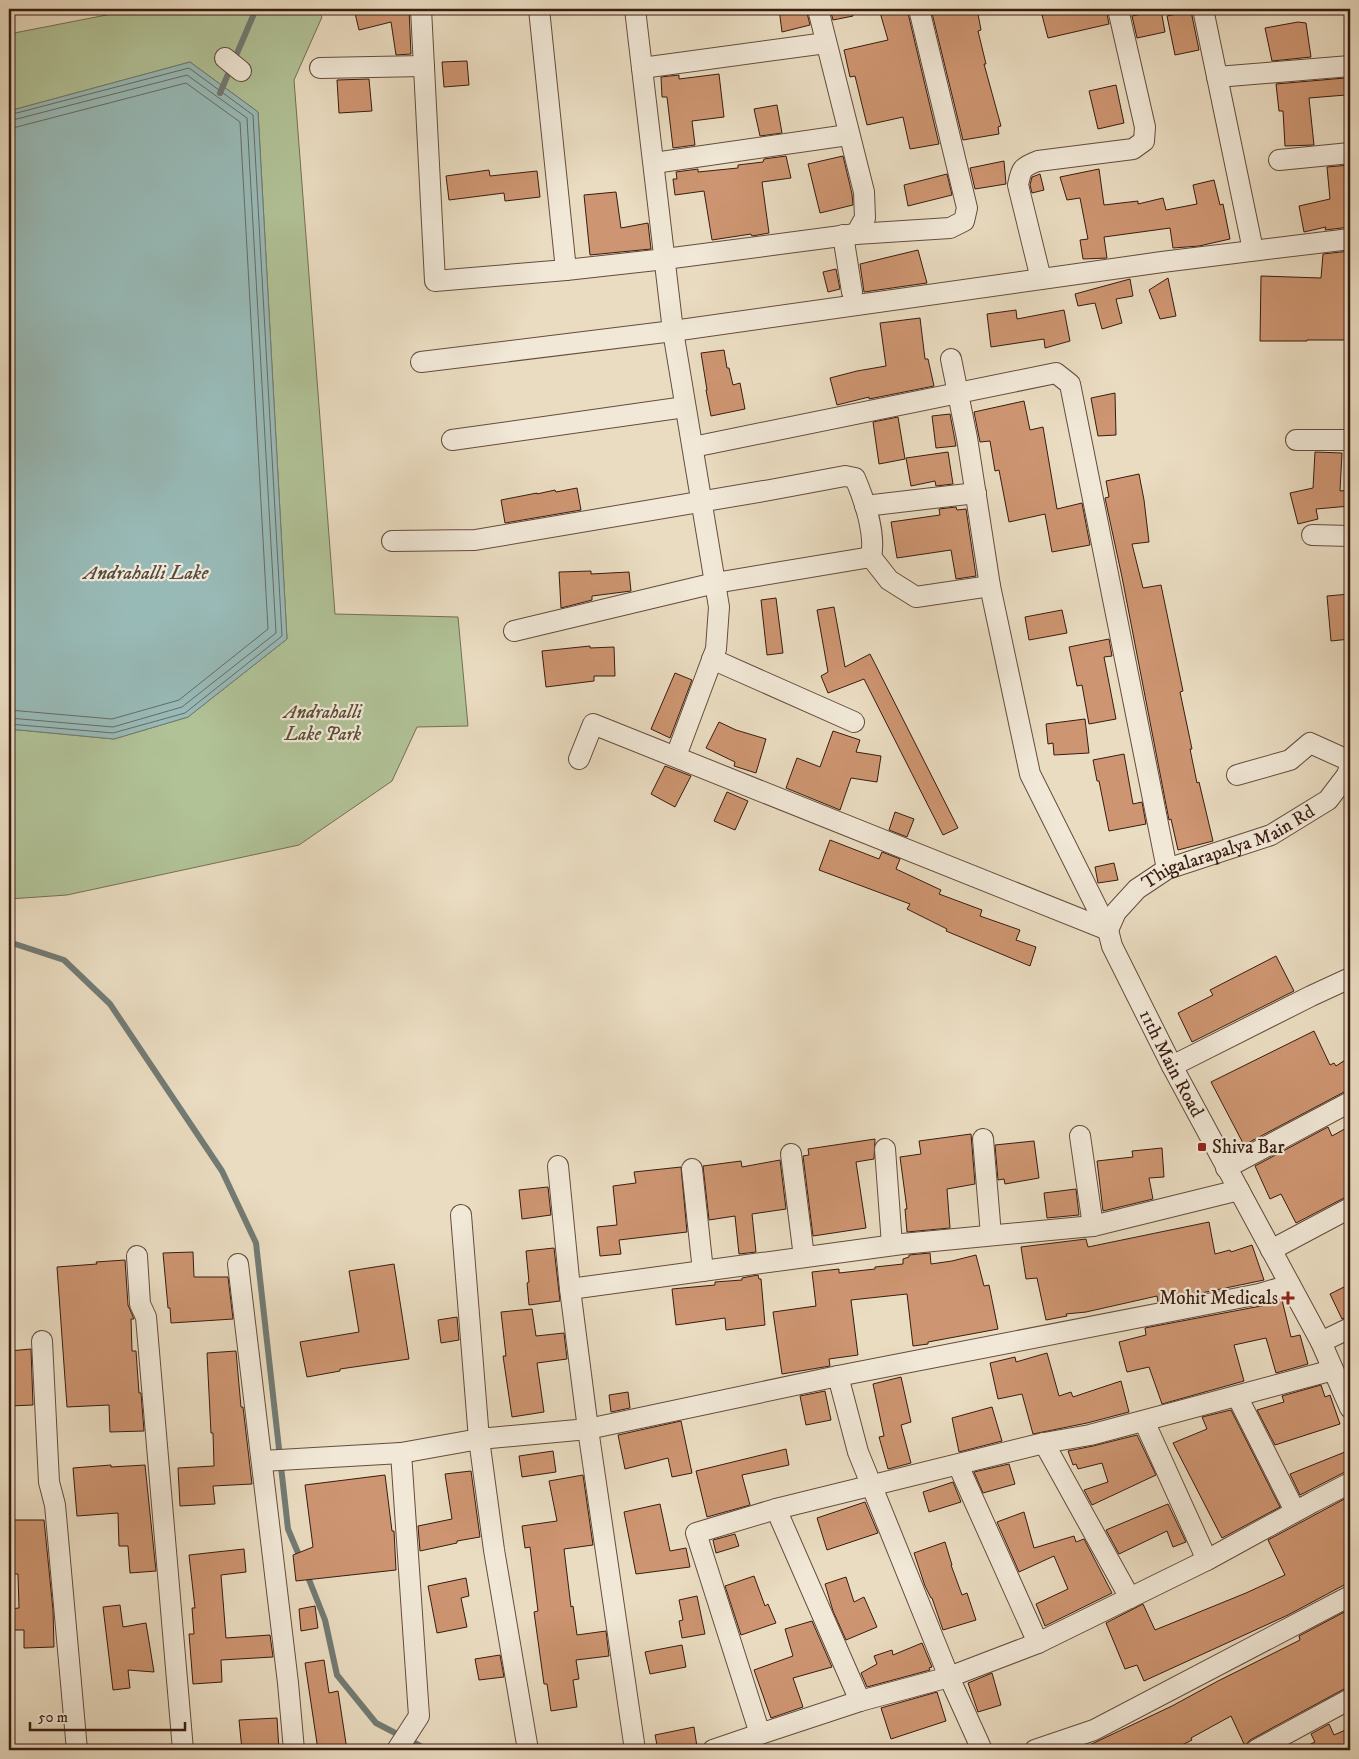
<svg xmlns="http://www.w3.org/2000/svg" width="1359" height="1759" viewBox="0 0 1359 1759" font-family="'IM FELL DW Pica',serif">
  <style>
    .green { fill: #b1c297; stroke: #756f54 }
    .water { fill: #98bab7; stroke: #727b74 }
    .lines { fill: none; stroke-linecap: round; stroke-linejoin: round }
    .shore { stroke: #686b64; stroke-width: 1 }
    .stream { stroke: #727b74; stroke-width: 6 }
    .building { fill: #cd9571; stroke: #391c10 }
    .minor-casing { stroke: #654c3c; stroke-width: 22 }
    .minor { stroke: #f1e8d7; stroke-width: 20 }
    .poi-dot { fill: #8f2418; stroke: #f1e8d7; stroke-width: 2 }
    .labels { text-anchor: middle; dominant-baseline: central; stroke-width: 4.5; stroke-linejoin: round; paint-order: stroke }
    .park-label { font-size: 19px; font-style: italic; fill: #5d4e38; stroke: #f1e8d7 }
    .street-label { font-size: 19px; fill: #391c10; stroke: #f1e8d7 }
    .poi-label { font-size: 19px; fill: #391c10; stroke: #f1e8d7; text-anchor: start }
    .water-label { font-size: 20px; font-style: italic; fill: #564b42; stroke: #f1e8d7 }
  </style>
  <rect width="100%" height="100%" fill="#eadcc1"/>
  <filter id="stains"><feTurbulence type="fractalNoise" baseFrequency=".004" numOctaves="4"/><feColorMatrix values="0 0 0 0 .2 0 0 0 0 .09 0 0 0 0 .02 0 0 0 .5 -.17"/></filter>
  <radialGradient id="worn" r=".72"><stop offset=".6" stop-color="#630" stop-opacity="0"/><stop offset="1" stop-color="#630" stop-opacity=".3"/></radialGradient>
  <path class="green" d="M137 9H316L322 17 294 80 335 614 458 617 468 726 417 727 392 781 299 845 67 895 9 899V729L114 739 188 717 287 639 258 112 190 62 9 111V34Z"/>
  <path class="water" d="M190 62 258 112 287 639 188 717 114 739 9 729V111Z"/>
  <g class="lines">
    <path class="shore" d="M9 115 189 68 253 115 282 636 185 713 113 733 9 724
      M9 121 187 75 247 118 276 633 182 707 113 727 9 718
      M9 129 186 83 240 122 268 629 179 700 112 719 9 710"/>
    <path class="stream" d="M220 93 256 9
      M9 942 64 960 110 1004 222 1171 256 1243 288 1529 301 1560
      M306 1572 325 1620 337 1675 376 1723 428 1750"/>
  </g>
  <path class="building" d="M354 9H409L411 54 396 55 391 22 359 30Z
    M779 9H806L810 25 782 32Z
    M830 9H852L853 16 833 20Z
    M879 9H907L939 144 910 149 903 117 867 125 855 76 850 77 844 50 888 40Z
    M931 9H977L981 30 978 31 986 64H984L1001 126 998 127 999 134 963 140Z
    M1069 9H1106L1109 24 1048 38 1042 15Z
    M1161 10 1165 32 1137 38 1132 16Z
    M1191 11 1199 50 1175 55 1167 16Z
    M1298 22 1306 23 1311 57 1272 61 1265 28Z
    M467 61 469 85 444 87 442 62Z
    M719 74 724 117 692 121 695 145 673 148 667 97H662L661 77 679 75V79Z
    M1345 78 1346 95 1309 98 1314 145 1285 146 1283 111H1279L1276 84Z
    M369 79 372 111 339 113 337 80Z
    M1116 85 1124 123 1098 129 1089 91Z
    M777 105 782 133 760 136 754 109Z
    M786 156 791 178 762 182 769 233 752 236 751 234 712 240 704 191 675 195 673 179H677L676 172 698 169V172L738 168V165L763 162 764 159Z
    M843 156 852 194 853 205 820 213 808 164Z
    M1004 161 1006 184 975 189 970 168Z
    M1350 165V227L1325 230 1326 227 1304 232 1299 206 1330 199 1327 167Z
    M1099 169 1104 205 1138 201V204L1163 198 1166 210 1197 204 1193 185 1214 180 1220 205 1223 204 1230 239 1199 246 1173 248 1170 228 1104 237 1107 258 1083 259 1080 240 1088 239 1080 198 1067 200 1060 177Z
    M489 170 490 176 537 171 540 197 505 201 504 193 449 200 446 176Z
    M947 174 952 195 908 206 904 185Z
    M1040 174 1044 190 1032 193 1030 185 1032 177Z
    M616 192 621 228 648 223 651 249 590 255 584 195Z
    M918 250 927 283 864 292 860 264Z
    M1350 251V340H1307V341H1260L1261 276 1321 278 1323 254Z
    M836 269 840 289 828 292 823 272Z
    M1168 278 1176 316 1160 319 1149 290Z
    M1130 279 1133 296 1116 299 1122 323 1102 329 1095 303 1078 306 1075 294Z
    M1016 310 1017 319 1064 310 1070 341 1045 348 1044 339 991 347 987 314Z
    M920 318 925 359H928L934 386 869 399V397L837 405 830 378 857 371 886 366 880 323Z
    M724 350 727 368H729L733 385 740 383 745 409 711 416 706 390H707L701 353Z
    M1115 393 1116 435 1098 436 1091 398Z
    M1024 401 1030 430 1043 427 1057 509 1082 503 1090 545 1052 552 1045 514 1009 522 999 470 995 471 990 441 980 442 974 412Z
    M950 414 956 446 936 448 932 416Z
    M898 417 905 459 879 464 873 422Z
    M948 452 953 484 936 486 935 481 911 486 906 458Z
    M1315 452 1342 453 1340 491 1350 490V506L1316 509 1318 519 1298 524 1290 493 1313 488Z
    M1139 474 1144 500 1149 542 1132 544 1143 588 1161 585 1183 691 1180 692 1192 749H1190L1197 783 1199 782 1213 841 1178 850 1171 819 1169 820 1122 577 1105 498 1109 497 1106 481Z
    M577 488 581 510 505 523 501 500 537 493V494L555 490 556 492Z
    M956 507 957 510 966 509 976 576 956 579 951 550 897 558 891 522 940 515 939 509Z
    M591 571V574L629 572 631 591 592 596V600L561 608 559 572Z
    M1350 594V639L1331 641 1327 596Z
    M776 598 783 653 767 655 761 600Z
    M834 607 845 667 870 654 958 828 943 835 864 679 828 693 821 676 828 672 817 610Z
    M1062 610 1067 633 1029 640 1025 617Z
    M1109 639 1112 656 1104 657 1116 719 1089 724 1082 685 1077 686 1069 647Z
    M590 646V648L614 647 615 676H594V681L546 687 542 651Z
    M675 673 692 680 670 738 651 729Z
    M1085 719 1089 753 1054 755 1053 743 1048 744 1046 724Z
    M719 722 736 730 766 739 756 773 734 766 735 762 706 748Z
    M833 731 860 740 856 752 881 756 877 782 851 778 840 810 786 788 797 758 820 767Z
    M1124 754 1133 804 1142 802 1146 824 1109 831 1099 781H1097L1093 760Z
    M665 766 691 776 675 807 651 794Z
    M727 792 748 801 735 830 714 821Z
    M895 812 914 819 907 837 889 830Z
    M830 840 879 859 882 852 900 859 896 869 941 890 939 894 982 910 980 916 1020 930 1016 940 1036 947 1030 966 946 931 947 929 907 909 910 904 819 870Z
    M1114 863 1118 880 1098 883 1095 867Z
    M1276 956 1294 991 1192 1042 1178 1013 1213 995 1210 990Z
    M1314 1031 1330 1065 1334 1063 1336 1066 1350 1057V1090L1344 1092 1244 1145 1211 1082Z
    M1350 1126V1196L1344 1198 1296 1223 1281 1194 1270 1199 1255 1166 1328 1127 1332 1136Z
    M971 1134 975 1184 947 1189 950 1228 907 1232 905 1209H907L900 1157 921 1154 919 1141Z
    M875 1139 874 1159 856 1162 866 1228 813 1236 803 1156 809 1155 808 1149Z
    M1034 1141 1039 1178 1005 1184 1004 1179 998 1180 995 1145Z
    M1162 1148 1164 1177 1149 1178 1153 1199 1103 1211 1097 1161 1133 1157 1132 1151Z
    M780 1160 786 1209 752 1214 756 1252 739 1254 735 1216 709 1220 703 1166 741 1161 742 1167Z
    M681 1167 687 1232 619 1240 621 1254 600 1256 597 1227 617 1225 613 1186 636 1183 634 1172Z
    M548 1187 551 1215 522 1219 519 1190Z
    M1076 1189 1079 1215 1047 1218 1044 1193Z
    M1209 1222 1215 1254 1230 1250 1231 1252 1252 1245 1264 1280 1158 1302 1157 1296 1086 1312 1066 1314 1067 1316 1046 1320 1037 1278 1026 1279 1021 1247 1086 1239 1088 1247Z
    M554 1248 560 1301 529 1305 527 1283 529 1282 526 1251Z
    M193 1252 194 1277H228L233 1319 171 1323 170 1308H168L163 1253Z
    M930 1253 931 1264 952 1261 976 1255 984 1286 989 1285 998 1329 928 1342V1344L913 1346 907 1294 851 1300 858 1355 829 1359 830 1366 782 1374 773 1312 816 1306 812 1272 839 1269V1273L875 1269V1267L903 1264V1259L909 1257V1255Z
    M125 1260 128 1305 134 1319H131L132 1351H136L139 1393H141L144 1431 110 1432 109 1405 67 1407 57 1267 97 1264 96 1262Z
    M394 1264 409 1359 340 1369V1371L307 1377 300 1342 359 1332 349 1271Z
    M758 1275 759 1279H761L765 1325 726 1330 725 1318 676 1325 672 1289 715 1285V1282L742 1280V1278Z
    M1350 1284V1316L1342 1319 1330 1294Z
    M1282 1300 1291 1337 1300 1335 1308 1364 1276 1373 1266 1338 1234 1345 1244 1381 1162 1404 1149 1367 1127 1372 1119 1342 1146 1335 1145 1328 1261 1306Z
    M532 1309 536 1336 564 1333 567 1359 537 1363 544 1412 512 1417 503 1356H506L501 1312Z
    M457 1317 459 1340 441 1343 438 1320Z
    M31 1349 33 1405 9 1406V1351Z
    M236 1351 241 1407H243L252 1484 213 1486 215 1504 180 1506 178 1468 214 1466 213 1433H211L207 1353Z
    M1047 1353 1059 1396 1071 1392 1073 1397 1121 1381 1129 1412 1087 1423 1033 1434 1022 1394 998 1399 990 1363 1015 1357 1016 1362Z
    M901 1377 911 1422 901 1425 911 1463 888 1469 879 1437 884 1436 873 1384Z
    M1321 1385 1325 1397 1330 1395 1340 1424 1275 1445 1257 1410 1284 1402 1282 1396Z
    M825 1391 831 1420 806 1425 800 1396Z
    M628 1392 630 1408 611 1412 609 1395Z
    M992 1407 1002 1441 959 1452 952 1418Z
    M1231 1410 1280 1507 1222 1538 1173 1443 1207 1429 1202 1417Z
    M681 1421 692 1473 672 1477 668 1458 625 1469 618 1435Z
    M1137 1435 1156 1475 1092 1505 1084 1490 1108 1482 1102 1463 1078 1469 1076 1464 1073 1465 1068 1451 1093 1446Z
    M786 1449 789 1465 742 1475 750 1505 707 1517 696 1471Z
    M1350 1450V1471L1345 1472 1300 1495 1290 1474Z
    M553 1451 556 1472 522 1477 519 1456Z
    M1009 1464 1015 1484 983 1493 974 1472Z
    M111 1465V1467L145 1465 156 1571 130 1573 128 1546H119L118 1513 77 1516 73 1468Z
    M471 1471 480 1537 457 1541V1543L420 1551 418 1526 452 1519 445 1474Z
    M385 1475 392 1531H394L396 1570 296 1581 293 1555 313 1547 305 1485Z
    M583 1475 593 1545 564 1549 571 1607 573 1606 577 1635 606 1631 609 1656 576 1660 579 1679 573 1680 577 1707 551 1711 547 1684H544L534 1612 538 1611 530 1547 525 1548 522 1526 557 1521 549 1481Z
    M953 1482 961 1502 929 1512 923 1492Z
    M1350 1496V1584L1344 1585 1288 1615 1144 1681 1137 1665 1125 1669 1106 1623 1143 1604 1155 1630 1246 1593 1285 1575 1268 1540Z
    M865 1502 878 1533 827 1550 817 1518Z
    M660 1504 670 1551 686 1548 690 1567 636 1574 624 1512Z
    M1168 1504 1186 1542 1173 1547 1167 1531 1119 1554 1106 1530Z
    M1024 1512 1034 1548 1074 1536 1076 1542 1084 1539 1112 1593 1045 1626 1036 1604 1068 1589 1054 1556 1019 1572 997 1522Z
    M12 1520H44L53 1610 54 1647 24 1648V1630H9V1609L19 1608 18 1574H9V1548H13Z
    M735 1534 739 1546 716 1553 713 1540Z
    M945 1542 952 1565H951L962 1595 967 1593 976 1620 943 1630 932 1598H931L925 1586 914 1553Z
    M244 1549 246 1572 221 1575 226 1638 270 1635 273 1657 221 1660 222 1682 193 1684 189 1634H194L192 1608H195L189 1555Z
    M754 1576 765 1606 768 1604 776 1623 741 1635 725 1586Z
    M846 1577 854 1602 864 1597 877 1627 846 1640 833 1611 825 1584Z
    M466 1578 469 1596 461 1598 467 1627 437 1633 428 1586Z
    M697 1596 705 1634 682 1638 679 1621 683 1620 679 1600Z
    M120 1605 123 1627 146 1623 154 1672 128 1670 130 1688 113 1690 103 1607Z
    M315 1606 318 1628 301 1631 299 1609Z
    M1350 1609V1687L1344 1689 1250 1740 1245 1746 1231 1716 1191 1738 1192 1740 1172 1750H1079L1172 1706 1218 1681 1300 1640 1299 1636Z
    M812 1621 832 1667 793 1678 803 1707 771 1718 754 1670 793 1656 785 1629Z
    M922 1643 932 1667 929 1668 930 1670 867 1687 861 1673 877 1664 874 1656 892 1650 893 1655Z
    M682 1645 686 1667 650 1674 645 1652Z
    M500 1655 504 1677 479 1680 475 1659Z
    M324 1660 329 1693 338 1691 347 1750H318L305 1663Z
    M992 1673 1001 1705 978 1712 968 1683Z
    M937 1692 946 1721 891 1739 881 1708Z
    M277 1718 279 1750H242L239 1720Z
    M1329 1724 1334 1735 1350 1728V1750H1298L1315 1742 1311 1734Z
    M694 1727 697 1747 681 1750H658L655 1735Z"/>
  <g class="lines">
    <defs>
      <g id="minor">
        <path d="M421 9 435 281 566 270 539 9"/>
        <path d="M635 9 673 331 719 607 716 649 676 756"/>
        <path d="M818 9 864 192 865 218 856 234"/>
        <path d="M1203 9 1253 250"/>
        <path d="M225 58 241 71"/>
        <path d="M320 68 424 66"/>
        <path d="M642 68 826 43"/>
        <path d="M1217 77 1350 66"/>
        <path d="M1279 160 1350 153"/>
        <path d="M654 163 848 135"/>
        <path d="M843 235 852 292"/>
        <path d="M566 270 665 259 856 234 950 228 964 221 967 208 919 9"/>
        <path d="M1041 279 1018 185C1021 169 1022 167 1038 161L1133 149 1144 141 1145 127 1118 9"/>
        <path id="s1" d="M951 359 967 438 990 586 1030 774 1108 930 1112 946 1172 1066 1321 1342 1350 1408"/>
        <path d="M421 362 673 331 1162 262 1350 239"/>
        <path d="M452 440 685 407"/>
        <path d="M1296 440H1350"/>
        <path d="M693 447 1056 373 1070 384 1167 869"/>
        <path d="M865 506 976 493"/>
        <path d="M1312 535 1350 536"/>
        <path d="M392 541 475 540 770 490 845 476 855 478C864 499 876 534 871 557"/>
        <path d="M871 557 889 580 916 597 990 586"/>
        <path d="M514 631 715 583 871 557"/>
        <path d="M712 659 854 722"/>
        <path d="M579 759 593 724 1108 930"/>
        <path d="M1237 775 1290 760 1310 743 1350 761"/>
        <path id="s2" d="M1108 930 1116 912 1137 889 1167 869 1271 835 1328 800 1347 775 1350 766"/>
        <path d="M1172 1066 1311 996 1350 978"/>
        <path d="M1080 1136 1093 1226"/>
        <path d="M983 1139 991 1235"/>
        <path d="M885 1149 892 1245"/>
        <path d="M791 1154 804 1257"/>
        <path d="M1226 1168 1350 1102"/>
        <path d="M692 1169 703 1271"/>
        <path d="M461 1215 479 1439 588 1429 570 1289 558 1166"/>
        <path d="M1271 1250 1350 1208"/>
        <path d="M137 1256 140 1304 146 1317 183 1750"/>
        <path d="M238 1264 288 1683 294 1750"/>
        <path d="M570 1289 902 1244 1093 1226 1239 1190"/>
        <path d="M42 1341 49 1482 55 1505 77 1750"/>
        <path d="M1321 1342 1350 1328"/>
        <path d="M1333 1370 1090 1435 1044 1443 776 1509 696 1533 760 1734 860 1701 949 1677 1038 1643 1207 1560 1313 1502 1350 1483"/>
        <path d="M838 1376 858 1452 949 1677 982 1750"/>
        <path d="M1237 1396 1295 1511"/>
        <path d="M1144 1421 1207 1560"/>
        <path d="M1044 1443 1130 1598"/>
        <path d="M262 1461 401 1453 479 1439 494 1550 528 1750"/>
        <path d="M958 1465 1038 1643"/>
        <path d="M776 1509 860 1701"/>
        <path d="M397 1750 419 1716 401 1453"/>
        <path d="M635 1750 588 1429 838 1376 1259 1294 1290 1285"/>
        <path d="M713 1750 760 1734"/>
        <path d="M1035 1750 1094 1730 1350 1596"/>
        <path d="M1256 1750 1350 1699"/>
      </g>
    </defs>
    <use href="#minor" class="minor-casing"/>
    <use href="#minor" class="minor"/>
  </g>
  <g class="poi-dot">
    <rect x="1197" y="1142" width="10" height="10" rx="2.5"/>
    <path d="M1285.5 1290.5h5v5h5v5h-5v5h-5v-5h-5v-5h5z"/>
  </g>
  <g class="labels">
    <g class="park-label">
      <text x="323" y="712">Andrahalli<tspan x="323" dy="22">Lake Park</tspan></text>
    </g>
    <g class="street-label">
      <text stroke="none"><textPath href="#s2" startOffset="152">Thigalarapalya Main Rd</textPath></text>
      <text stroke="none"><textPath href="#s1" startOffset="745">11th Main Road</textPath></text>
    </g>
    <g class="poi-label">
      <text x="1212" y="1147">Shiva Bar</text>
      <text x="1278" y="1298" text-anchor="end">Mohit Medicals</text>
    </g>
    <g class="water-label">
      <text x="146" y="573">Andrahalli Lake</text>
    </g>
  </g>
  <rect width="1359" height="1759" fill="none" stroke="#eadcc1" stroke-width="30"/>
  <rect x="10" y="10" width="1339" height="1739" fill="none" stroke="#391c10" stroke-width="2.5"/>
  <rect x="15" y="15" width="1329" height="1729" fill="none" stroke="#391c10"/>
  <path d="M30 1722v8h155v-8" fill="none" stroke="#391c10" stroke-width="2.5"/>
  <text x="38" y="1722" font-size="15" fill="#391c10" stroke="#f1e8d7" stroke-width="4" paint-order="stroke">50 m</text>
  <rect width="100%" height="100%" filter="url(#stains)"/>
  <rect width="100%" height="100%" fill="url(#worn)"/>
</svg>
